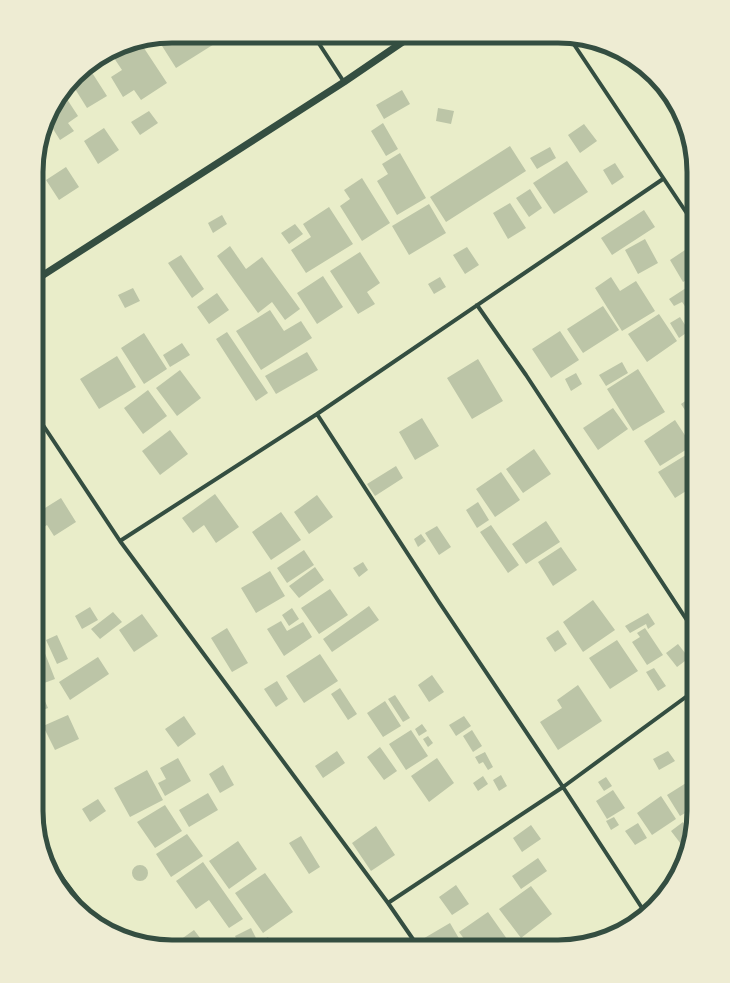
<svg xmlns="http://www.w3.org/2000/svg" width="730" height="983" viewBox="0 0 730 983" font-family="'Nunito Sans',sans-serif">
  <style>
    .building { fill: #bcc5a7 }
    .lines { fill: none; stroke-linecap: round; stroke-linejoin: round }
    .minor { stroke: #344e41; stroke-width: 4 }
    .tertiary { stroke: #344e41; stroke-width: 7 }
    .rim { fill: none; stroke: #344e41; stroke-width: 5 }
  </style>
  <rect width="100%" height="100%" fill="#e9edc9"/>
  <path class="building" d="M172 36H227L176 68 157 38Z
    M140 42 167 83 141 100 134 90 123 97 111 77 122 70 114 58Z
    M91 71 107 96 87 108 72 84Z
    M402 90 410 104 384 119 376 105Z
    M63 93 78 116 68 123 74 131 60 140 48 121 54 104Z
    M438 108 454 111 451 124 436 121Z
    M149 111 158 123 140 135 131 122Z
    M383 123 398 149 386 156 371 131Z
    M584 124 597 141 580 153 568 135Z
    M104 128 119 150 98 164 84 141Z
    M510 146 526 171 446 222 430 197Z
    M550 147 556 158 537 169 530 158Z
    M400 153 426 198 397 215 377 181 388 174 382 164Z
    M567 161 588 192 554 214 533 183Z
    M615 163 624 177 612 185 603 170Z
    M66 167 79 187 59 200 46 180Z
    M362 178 390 223 362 241 340 206 350 199 344 190Z
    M530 189 542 208 529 217 516 198Z
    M510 203 526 228 508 239 493 213Z
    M429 204 446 233 409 255 392 226Z
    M329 207 353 244 306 273 291 250 311 237 303 224Z
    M644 210 655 227 612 255 601 238Z
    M222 215 227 224 213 233 208 223Z
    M295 224 303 234 289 244 281 233Z
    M645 239 658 263 638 274 625 250Z
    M230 246 246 269 262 257 300 309 285 320 272 302 258 313 217 256Z
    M467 247 479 265 465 274 453 255Z
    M685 250 694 264V276L683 282 670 260Z
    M360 252 380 283 367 292 375 304 358 314 330 271Z
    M181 255 204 289 192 298 168 263Z
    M323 276 343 307 317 324 297 293Z
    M440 277 446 287 434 294 428 284Z
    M611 277 620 291 636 281 655 311 622 331 595 288Z
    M133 288 140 301 125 308 118 295Z
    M686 288 694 300V309L689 312 682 302 674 306 669 299Z
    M217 293 229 310 209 324 197 307Z
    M603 306 619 330 583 353 567 329Z
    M270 310 284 331 301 321 312 338 261 370 236 331Z
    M659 314 677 341 647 362 628 334Z
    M680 317 689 331 679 338 670 323Z
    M560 331 579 360 551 378 532 349Z
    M227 332 268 393 256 401 216 339Z
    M144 333 167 369 144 384 121 348Z
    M182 343 190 355 170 367 163 355Z
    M307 352 318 370 276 394 265 376Z
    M117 356 136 387 99 409 80 379Z
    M478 359 503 401 472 419 447 378Z
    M622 362 628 373 606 386 599 375Z
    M638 369 665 412 633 431 607 389Z
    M180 370 201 398 177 416 156 388Z
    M576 373 582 384 571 391 565 379Z
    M148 390 167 416 143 434 124 408Z
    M694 395V424L681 404Z
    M613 408 628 429 598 450 583 428Z
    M422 418 439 446 415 460 399 432Z
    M675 420 692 446 660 466 644 441Z
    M170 430 188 454 160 475 142 451Z
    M534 449 551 474 523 493 506 469Z
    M694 450V486L675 498 658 472Z
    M396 466 403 478 375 496 367 484Z
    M501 472 520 500 495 517 476 489Z
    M215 494 239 527 216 543 204 525 193 533 182 518Z
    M317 495 333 517 309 534 294 512Z
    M61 498 76 522 54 536 47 525 37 532V513Z
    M478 502 489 520 477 528 466 510Z
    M281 512 301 540 271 560 252 532Z
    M546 521 560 542 526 564 512 544Z
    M491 525 519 565 508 573 480 532Z
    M437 526 451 547 439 555 425 533Z
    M421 534 426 541 418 547 414 539Z
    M561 547 577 570 553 586 538 562Z
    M304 550 314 565 287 583 277 568Z
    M363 562 368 570 359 577 353 568Z
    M315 567 324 580 299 598 289 586Z
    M270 571 285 596 256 613 241 588Z
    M330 589 348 615 319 634 301 608Z
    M593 600 615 630 583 652 563 622Z
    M369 606 379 620 332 652 323 639Z
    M90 607 98 620 82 629 75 616Z
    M292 608 299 619 289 626 282 615Z
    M113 612 122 622 100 639 91 629Z
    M648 613 655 624 648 629 646 624 630 633 625 626Z
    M142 614 158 636 134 652 119 630Z
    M281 621 287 631 303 622 312 637 284 656 267 629Z
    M227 628 248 663 232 672 211 638Z
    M645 628 663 655 647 665 632 642 640 637 637 633Z
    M558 630 567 644 555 652 546 638Z
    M57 635 68 659 57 664 46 640Z
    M39 638 55 679 36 686V639Z
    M617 640 638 671 610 689 589 658Z
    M678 644 689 658 677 667 666 653Z
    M320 654 338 681 304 703 286 676Z
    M98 657 109 674 70 700 59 682Z
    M654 668 666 686 658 691 646 672Z
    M432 675 444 692 429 702 418 685Z
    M277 681 288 699 276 707 264 689Z
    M578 685 602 721 558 750 540 722 562 708 557 700Z
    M340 688 357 714 348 720 331 694Z
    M40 690 48 708 36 713V692Z
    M395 695 410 718 403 722 388 699Z
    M385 701 401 726 383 737 367 713Z
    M68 715 79 739 55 750 43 726Z
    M184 716 196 734 178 747 165 729Z
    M464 716 471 726 456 736 449 725Z
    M422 724 427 731 419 736 415 729Z
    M411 730 428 756 406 770 389 744Z
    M472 730 482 746 473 752 463 736Z
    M428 736 433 743 428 747 423 739Z
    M380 747 397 771 384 780 367 757Z
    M337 751 345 763 323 778 315 766Z
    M668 751 675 761 659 770 653 759Z
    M485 752 493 767 488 770 483 762 479 764 475 757Z
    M178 758 191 781 165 796 158 783 166 779 160 768Z
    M437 758 454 783 429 802 411 776Z
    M223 765 234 785 220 793 209 774Z
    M147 770 163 800 130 817 114 788Z
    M501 775 507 786 499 791 493 780Z
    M483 776 488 784 478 791 473 783Z
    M606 777 612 786 604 791 598 782Z
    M694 778V808L680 816 667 795Z
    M613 790 625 808 607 819 596 801Z
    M208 793 218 810 189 827 179 810Z
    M661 796 676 819 652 835 637 813Z
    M98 799 106 811 90 822 82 809Z
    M165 805 182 831 155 848 137 822Z
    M614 817 619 825 611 830 606 821Z
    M683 822 690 832 684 848 671 831Z
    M638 823 647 838 635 845 625 831Z
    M531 825 541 839 522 852 513 838Z
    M376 826 395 855 371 871 352 843Z
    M187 834 203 856 171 877 156 854Z
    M301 836 320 867 309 874 289 843Z
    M238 841 257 869 229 889 209 861Z
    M538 858 547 871 521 889 512 876Z
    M203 862 243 919 229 928 209 900 196 909 176 881Z
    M132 873a8 8 0 1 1 16 0a8 8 0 1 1-16 0Z
    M265 873 293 912 263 933 235 893Z
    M456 885 469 904 452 915 439 897Z
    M531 886 552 914 521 938 499 909Z
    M488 912 512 946 511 947H470L459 932Z
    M450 923 464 947H425L421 940Z
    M251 928 258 942 268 937 273 946H240L235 936Z
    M194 930 204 943 200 946H184L180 940Z
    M301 939 305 946H288Z"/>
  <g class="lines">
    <path class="minor" d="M314 36 344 82
      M569 37 694 224
      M477 305 526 375 694 631
      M317 414 439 602 563 787 644 911
      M37 416 120 541 388 903 417 945 414 947
      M120 541 317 414 663 179
      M47 858 97 924
      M388 903 563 787 694 691"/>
    <path class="tertiary" d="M37 279 344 82 410 37"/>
  </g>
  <path d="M0 0H730V983H0ZM172 43H558A129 129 0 0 1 687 172V811A129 129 0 0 1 558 940H172A129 129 0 0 1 43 811V172A129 129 0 0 1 172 43Z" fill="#eeecd3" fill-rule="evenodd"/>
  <path class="rim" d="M172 43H558A129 129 0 0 1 687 172V811A129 129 0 0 1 558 940H172A129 129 0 0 1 43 811V172A129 129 0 0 1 172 43Z"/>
</svg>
